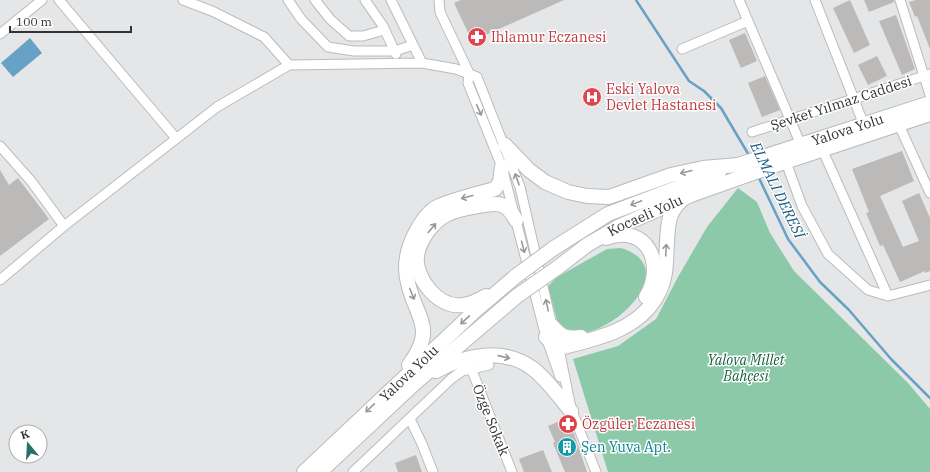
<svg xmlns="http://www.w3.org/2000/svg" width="930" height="472" viewBox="0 0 930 472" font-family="'IBM Plex Serif',serif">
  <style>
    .green { fill: #8cc9a8 }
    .water { fill: #68a1c6 }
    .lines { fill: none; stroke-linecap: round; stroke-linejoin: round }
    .stream { stroke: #68a1c6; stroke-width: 2.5 }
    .building { fill: #bbbab9 }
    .minor-casing { stroke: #babbbc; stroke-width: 11 }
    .highway-casing { stroke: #babbbc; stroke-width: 16 }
    .minor { stroke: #fff; stroke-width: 9 }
    .highway { stroke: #fff; stroke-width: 14 }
    .highway-bridge-casing { stroke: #babbbc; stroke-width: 16; stroke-linecap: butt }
    .highway-bridge { stroke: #fff; stroke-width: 14 }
    .oneway { stroke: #99999a }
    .labels { text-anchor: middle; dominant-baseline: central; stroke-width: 3; stroke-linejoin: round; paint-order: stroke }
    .health-label { font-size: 14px; fill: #be3a42; stroke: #fff; text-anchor: start }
    .street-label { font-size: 14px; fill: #333334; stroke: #fff }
    .park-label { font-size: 14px; font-style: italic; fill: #145f3f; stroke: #fff }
    .culture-label { font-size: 14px; fill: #0d838f; stroke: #fff; text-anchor: start }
    .water-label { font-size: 15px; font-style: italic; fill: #1a5d82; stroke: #fff }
  </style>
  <rect width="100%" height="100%" fill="#e5e6e7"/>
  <path class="green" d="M738 188 757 202 770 233 794 271 908 383 930 409V472H608L573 359 618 346 656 319 678 277 707 227Z
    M621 248C683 267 615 335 577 333 571 332 564 330 559 328L548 286 557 277 607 249Z"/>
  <path class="water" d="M30 38 42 53 13 77 1 63Z"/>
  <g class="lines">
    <path class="stream" d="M636 0 689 81 704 91 721 108 750 157
      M758 176 788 239 820 282 849 310 891 359 930 398"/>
  </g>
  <path class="building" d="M461 0H564L472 41 454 3Z
    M850 0 870 45 854 53 833 8Z
    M864 0H894V2L869 12Z
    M916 0H930V49L917 16 915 17 909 2Z
    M896 15 915 69 902 75 879 21Z
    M745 33 757 61 741 68 729 40Z
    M877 56 887 76 868 85 858 65Z
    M765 76 780 110 762 117 748 83Z
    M902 151 914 181 880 196 903 247 919 241 902 201 919 193 930 218V271L925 273V271L900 282 883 245 880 246 866 213 869 212 852 169Z
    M0 170 9 185 18 178 49 219 0 256Z
    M567 418 572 428 587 472H565L553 443 555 442 548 426Z
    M543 450 552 472H524L519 459Z
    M416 455 422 472H398L395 463Z"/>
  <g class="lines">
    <defs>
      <path id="minor" d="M59 0 175 137
        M183 0 212 11 264 37 289 65
        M288 0 301 19 328 47 354 51H395L413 45
        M315 0 330 19 349 36H363L384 30
        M365 0 383 26 396 54
        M391 0 422 63
        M439 0 440 12 469 73 468 83 502 167 546 337 560 377
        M739 0 801 145
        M815 0 864 125
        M900 0 930 95
        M0 34 42 0
        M682 49 748 21
        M899 125 930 193
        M752 132 930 74
        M0 146 31 181 64 226 217 107 289 65 422 63 456 69 477 77 520 187 553 330
        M822 149 888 296
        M786 162 802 206 828 254 868 290 888 296 930 285
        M0 280 64 226
        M558 344 571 408
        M471 368 512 472
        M570 406 596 472
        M410 419 422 444 433 472
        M353 472 451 379 462 371 489 365"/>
      <g id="highway">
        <path id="s1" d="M505 145 529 170 545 182 568 192 587 196 609 197 671 175 703 168 738 165 930 103"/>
        <path d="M606 238C647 223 666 264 646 297"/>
        <path d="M554 248 608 214 719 172"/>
        <path id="s2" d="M557 268 587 245 618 227 691 195 770 167 930 114"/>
        <path d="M486 296C479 300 471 304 463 305 439 309 414 278 417 256 419 241 431 224 444 216 454 210 467 208 479 206 499 202 506 202 516 220"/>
        <path d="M551 325C562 337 565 339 581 337"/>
        <path d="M546 337 556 347 559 348C596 339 641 330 659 292 667 277 666 258 667 242 668 225 668 212 681 201"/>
        <path d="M409 365C437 327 416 319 408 283 403 264 408 246 417 230 422 221 430 210 439 206 457 198 477 194 495 189L500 182 502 167"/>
        <path d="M436 371C465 355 503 347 532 368 547 379 559 397 571 411"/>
        <path id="s3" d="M304 472 476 310 516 276"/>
        <path d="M320 472 415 383 517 296"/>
      </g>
    </defs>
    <use href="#minor" class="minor-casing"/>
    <use href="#highway" class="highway-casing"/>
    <use href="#minor" class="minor"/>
    <use href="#highway" class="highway"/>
    <defs>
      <path id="highway-bridge" d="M516 276 554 248
        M517 296 557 268"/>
    </defs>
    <use href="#highway-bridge" class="highway-bridge-casing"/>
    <use href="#highway-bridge" class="highway-bridge"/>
  </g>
  <defs><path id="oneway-shaft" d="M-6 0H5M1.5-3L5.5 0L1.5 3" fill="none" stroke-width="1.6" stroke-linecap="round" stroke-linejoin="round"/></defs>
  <g class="oneway">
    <use href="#oneway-shaft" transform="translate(479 110) rotate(66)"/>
    <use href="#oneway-shaft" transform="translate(686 172) rotate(166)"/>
    <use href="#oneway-shaft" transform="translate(517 179) rotate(-110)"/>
    <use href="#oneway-shaft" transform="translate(467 197) rotate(165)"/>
    <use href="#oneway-shaft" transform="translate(636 203) rotate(158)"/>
    <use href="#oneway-shaft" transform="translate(432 228) rotate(-50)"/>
    <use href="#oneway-shaft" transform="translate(523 247) rotate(76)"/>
    <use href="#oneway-shaft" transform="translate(666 250) rotate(-87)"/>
    <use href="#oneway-shaft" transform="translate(412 294) rotate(68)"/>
    <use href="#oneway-shaft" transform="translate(547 305) rotate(-102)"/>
    <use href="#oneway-shaft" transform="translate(465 320) rotate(137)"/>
    <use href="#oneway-shaft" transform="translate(504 357) rotate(13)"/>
    <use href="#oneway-shaft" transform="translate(370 408) rotate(136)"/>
  </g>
  <defs>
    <symbol id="pharmacy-disc" viewBox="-11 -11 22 22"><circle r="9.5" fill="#e0444e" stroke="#fff"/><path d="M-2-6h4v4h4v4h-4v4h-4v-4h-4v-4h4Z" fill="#fff"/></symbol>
    <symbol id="hospital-disc" viewBox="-11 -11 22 22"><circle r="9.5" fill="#e0444e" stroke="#fff"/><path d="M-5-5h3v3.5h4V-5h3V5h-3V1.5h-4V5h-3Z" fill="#fff"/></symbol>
    <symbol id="building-disc" viewBox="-11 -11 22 22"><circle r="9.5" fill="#0f9aa8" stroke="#fff"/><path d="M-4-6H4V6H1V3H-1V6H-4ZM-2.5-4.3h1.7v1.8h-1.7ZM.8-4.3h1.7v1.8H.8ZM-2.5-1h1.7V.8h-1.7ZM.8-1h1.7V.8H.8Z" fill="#fff"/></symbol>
  </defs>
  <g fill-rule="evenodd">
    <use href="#pharmacy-disc" x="466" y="26" width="22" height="22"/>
    <use href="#hospital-disc" x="581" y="86" width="22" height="22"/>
    <use href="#pharmacy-disc" x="557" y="413" width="22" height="22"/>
    <use href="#building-disc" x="556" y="436" width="22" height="22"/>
  </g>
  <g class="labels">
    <g class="health-label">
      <text x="491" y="37">Ihlamur Eczanesi</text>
      <text x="606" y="89">Eski Yalova<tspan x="606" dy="16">Devlet Hastanesi</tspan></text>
      <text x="582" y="424">Özgüler Eczanesi</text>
    </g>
    <g class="street-label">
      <text transform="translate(841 103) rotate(-18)">Şevket Yılmaz Caddesi</text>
      <text stroke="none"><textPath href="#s1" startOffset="370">Yalova Yolu</textPath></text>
      <text stroke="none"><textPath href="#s2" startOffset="103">Kocaeli̇ Yolu</textPath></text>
      <text stroke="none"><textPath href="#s3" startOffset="144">Yalova Yolu</textPath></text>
      <text transform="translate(491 420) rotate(68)">Özge Sokak</text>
    </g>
    <g class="park-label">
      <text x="746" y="360">Yalova Millet<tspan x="746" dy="16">Bahçesi</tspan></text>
    </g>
    <g class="culture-label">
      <text x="581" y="447">Şen Yuva Apt.</text>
    </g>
    <g class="water-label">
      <text transform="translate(778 190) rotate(64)">ELMALI DERESİ</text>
    </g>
  </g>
  <g transform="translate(28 444) rotate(342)"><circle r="19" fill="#ffffff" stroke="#adadae"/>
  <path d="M0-3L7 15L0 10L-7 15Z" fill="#277069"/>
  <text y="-6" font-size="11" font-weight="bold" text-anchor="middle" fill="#333334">K</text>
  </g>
  <path d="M10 26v6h121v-6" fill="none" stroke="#333334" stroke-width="2"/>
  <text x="16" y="26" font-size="12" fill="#333334" stroke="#ffffff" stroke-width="3" paint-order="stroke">100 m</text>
</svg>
